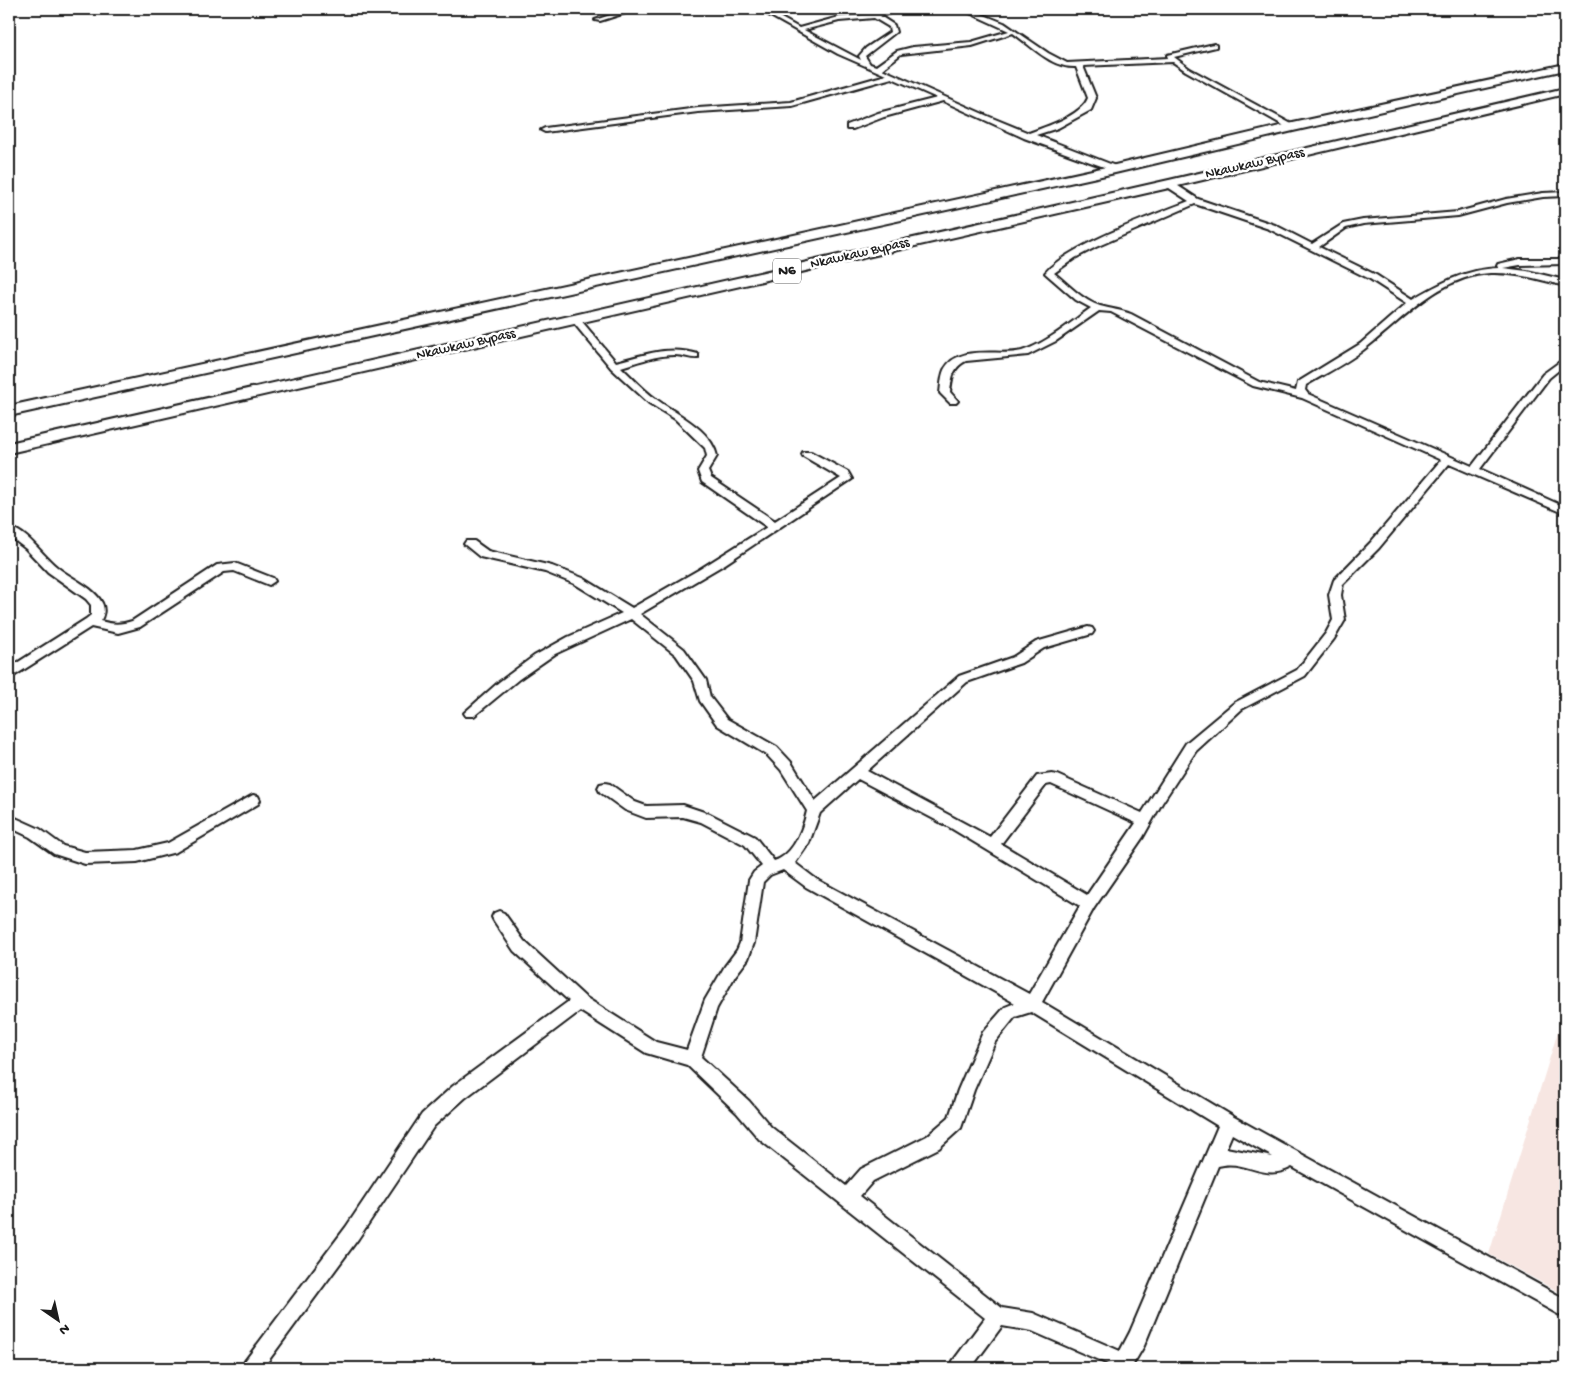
<svg xmlns="http://www.w3.org/2000/svg" width="1574" height="1377" viewBox="0 0 1574 1377" font-family="'Gochi Hand',sans-serif">
  <style>
    .built { fill: #f7e6e2 }
    .lines { fill: none; stroke-linecap: round; stroke-linejoin: round }
    .minor-casing { stroke: #1c1c1c; stroke-width: 4 }
    .trunk-casing { stroke: #1c1c1c; stroke-width: 4 }
    .minor { fill: #fff; fill-rule: evenodd }
    .trunk { fill: #fff; fill-rule: evenodd }
    .labels { text-anchor: middle; dominant-baseline: central; stroke-width: 5; stroke-linejoin: round; paint-order: stroke }
    .far-street-label { font-size: 14px; fill: #1c1c1c; stroke: #fff }
    .shield { fill: #fff; stroke: #606060; stroke-width: 1 }
    .shield-label { font-size: 15px; font-weight: bold; fill: #1c1c1c }
  </style>
  <rect width="100%" height="100%" fill="#fff"/>
  <filter id="ink" filterUnits="userSpaceOnUse"><feTurbulence type="fractalNoise" baseFrequency=".02" numOctaves="2"/><feDisplacementMap in="SourceGraphic" scale="10" xChannelSelector="R" yChannelSelector="G"/><feConvolveMatrix kernelMatrix="1 2 1 2 8 2 1 2 1" color-interpolation-filters="sRGB"/></filter>
  <g filter="url(#ink)">
    <path class="built" d="M1559 1028 1565 1031V1295L1489 1254Z"/>
    <g class="lines">
      <defs>
        <path id="minor" d="M629 9H638L600 21 595 20Z
          M758 9H765L799 28 839 17 875 14 894 9H903L880 16 894 25 896 32 865 56 870 64 876 66 897 51 913 47 971 42 1009 31 961 9H969L1004 23 1048 53 1067 63 1168 58 1167 55 1214 44 1216 45V47L1174 57 1190 69 1297 127 1290 129 1186 71 1173 62 1083 66 1096 98 1091 110 1058 128 1036 135 1118 167V171H1115L1024 138 943 101 884 117 853 129H847V125L878 113 937 98 892 78 792 106 698 112 545 132 541 130 545 128 698 108 791 102 886 75 838 54ZM874 18 889 27 890 32 866 48 859 56 861 60 804 30 839 21ZM1013 33C1033 47 1051 68 1076 67L1088 98C1081 116 1047 126 1029 133L990 117 882 69 901 54 972 46Z
          M1559 9H1565V13Z
          M1166 182H1172L1198 199 1275 225 1312 244 1343 224 1363 220 1458 212 1506 199 1543 193 1565 192V196L1543 197 1507 203 1458 216 1363 224 1346 228 1319 247 1376 275 1413 299C1441 283 1466 269 1499 268L1497 266 1498 264 1520 259H1565V264L1520 265 1503 268 1527 271 1565 280V286C1540 280 1516 272 1490 273 1440 276 1404 318 1367 347 1349 362 1326 373 1306 385L1305 390 1308 394 1472 466 1543 374 1565 358V365L1549 378 1480 469 1565 507V514L1449 464 1379 548 1343 584 1341 595 1345 620 1334 639 1305 676 1242 709 1196 751 1162 803 1143 837 1094 908 1042 1002 1234 1117 1565 1299V1318L1292 1167C1264 1183 1245 1158 1218 1166L1144 1346 1131 1368H1117L1032 1331 1002 1326 971 1368H951L953 1361 985 1318 759 1139 737 1113 687 1065 646 1053 580 1011 465 1098 434 1126 358 1239 263 1368H243L245 1361 346 1227 422 1114 453 1086 569 1001 514 951 494 921 492 917 494 913 499 911 504 913 524 941 585 997 656 1042 687 1050 705 1000 725 966 737 950 740 943 749 880 754 872 762 866 745 845 701 822 683 817 646 818 625 810 600 792 598 788 600 784 605 783 610 784 635 802 646 806 683 805 710 814 755 837 774 861C794 855 803 828 807 811L781 770 767 755 717 725 700 701 694 681 676 655 631 619 555 654 519 679 474 716H466L464 713 499 682 534 656 568 637 622 613 575 584 545 572 480 557 464 544 466 541H474L488 551 552 566 583 578 632 608 700 569 767 527 702 482 698 471 707 456 705 448 675 419 649 403 611 368 573 322V318H579L616 362C644 355 669 345 698 354V358C691 359 683 355 675 355 656 355 638 362 621 367 632 377 643 390 656 399 676 414 711 429 717 456L708 471 711 478 775 521 841 478 803 456 802 454 803 452H811L848 472 852 479 725 564 640 614 684 649 706 680 710 697 727 719 777 747 791 762 815 801 959 676 1013 657 1036 642 1088 627 1092 628 1094 631 1092 634 1044 648 1021 663 967 682 867 771 990 837 1037 776 1052 774 1057 775 1142 813 1186 743 1234 703 1297 670 1326 633 1333 620 1329 595 1334 580 1371 542 1441 460 1302 398 1253 386 1111 312 1099 311 1056 341 1028 355 966 361C952 368 952 378 950 392L958 401 956 403H950L940 393C941 386 941 377 944 370 958 343 999 357 1022 351 1047 343 1070 323 1091 308L1076 300 1045 273C1067 246 1154 215 1189 201L1166 186ZM1195 204 1269 229 1370 279 1407 303 1360 344 1298 382 1296 391 1259 382 1131 314C1121 310 1111 309 1100 306 1083 301 1068 284 1054 273L1075 258 1096 247ZM858 779 949 827 1080 906 1029 994 816 879 795 863 809 843 820 813ZM1051 784 1136 823 1087 895 1001 844 1046 785ZM783 870 806 887 1015 1003 1005 1007 983 1032 958 1090 949 1117 927 1136 861 1169 846 1186 771 1127 749 1101 701 1057 717 1008 735 976 748 959 754 943 763 882 770 875ZM1031 1012 1218 1126 1130 1332 1120 1351 1033 1313 1002 1308 860 1196 873 1181 939 1148 961 1128 974 1090 995 1042 1015 1017ZM1232 1134 1273 1157 1226 1148Z
          M9 527C29 533 41 554 57 567 70 578 94 587 102 603 105 609 104 616 100 621 111 624 120 625 132 621L217 565 235 563 273 578 275 581 269 585 234 571 224 572 140 627 118 633 91 627 9 679V668L86 619 91 615V605L86 599 48 572 26 549 9 536Z
          M253 795 258 796 260 800 258 804 176 852 137 862 85 864 54 854 30 837 9 827V815L40 829 63 846 85 852 137 850 168 843Z"/>
        <path id="trunk" d="M1565 64V70L1293 131 1115 173 9 416V406L1115 165 1293 123Z
          M1565 88V94L1169 188 9 453V443L1169 180Z"/>
      </defs>
      <use href="#minor" class="minor-casing"/>
      <use href="#trunk" class="trunk-casing"/>
      <use href="#minor" class="minor"/>
      <use href="#trunk" class="trunk"/>
    </g>
  </g>
  <g class="labels">
    <g class="far-street-label">
      <text transform="translate(1255 164) rotate(-13)">Nkawkaw Bypass</text>
      <text transform="translate(860 254) rotate(-13)">Nkawkaw Bypass</text>
      <text transform="translate(466 345) rotate(-13)">Nkawkaw Bypass</text>
    </g>
    <rect class="shield" x="773" y="258.5" width="28" height="25" rx="4"/>
    <g class="shield-label">
      <text x="787" y="271">N6</text>
    </g>
  </g>
  <rect width="1574" height="1377" fill="none" stroke="#fff" stroke-width="30"/>
  <rect x="15" y="15" width="1544" height="1347" fill="none" stroke="#1c1c1c" stroke-width="2" filter="url(#ink)"/>
  <g transform="translate(58 1320) rotate(146)" stroke="#ffffff" stroke-width="4" paint-order="stroke">
  <path d="M0-4L9 19L0 12L-9 19Z" fill="#1c1c1c"/>
  <text y="-8" font-size="14" font-weight="bold" text-anchor="middle" fill="#1c1c1c">N</text>
  </g>
</svg>
